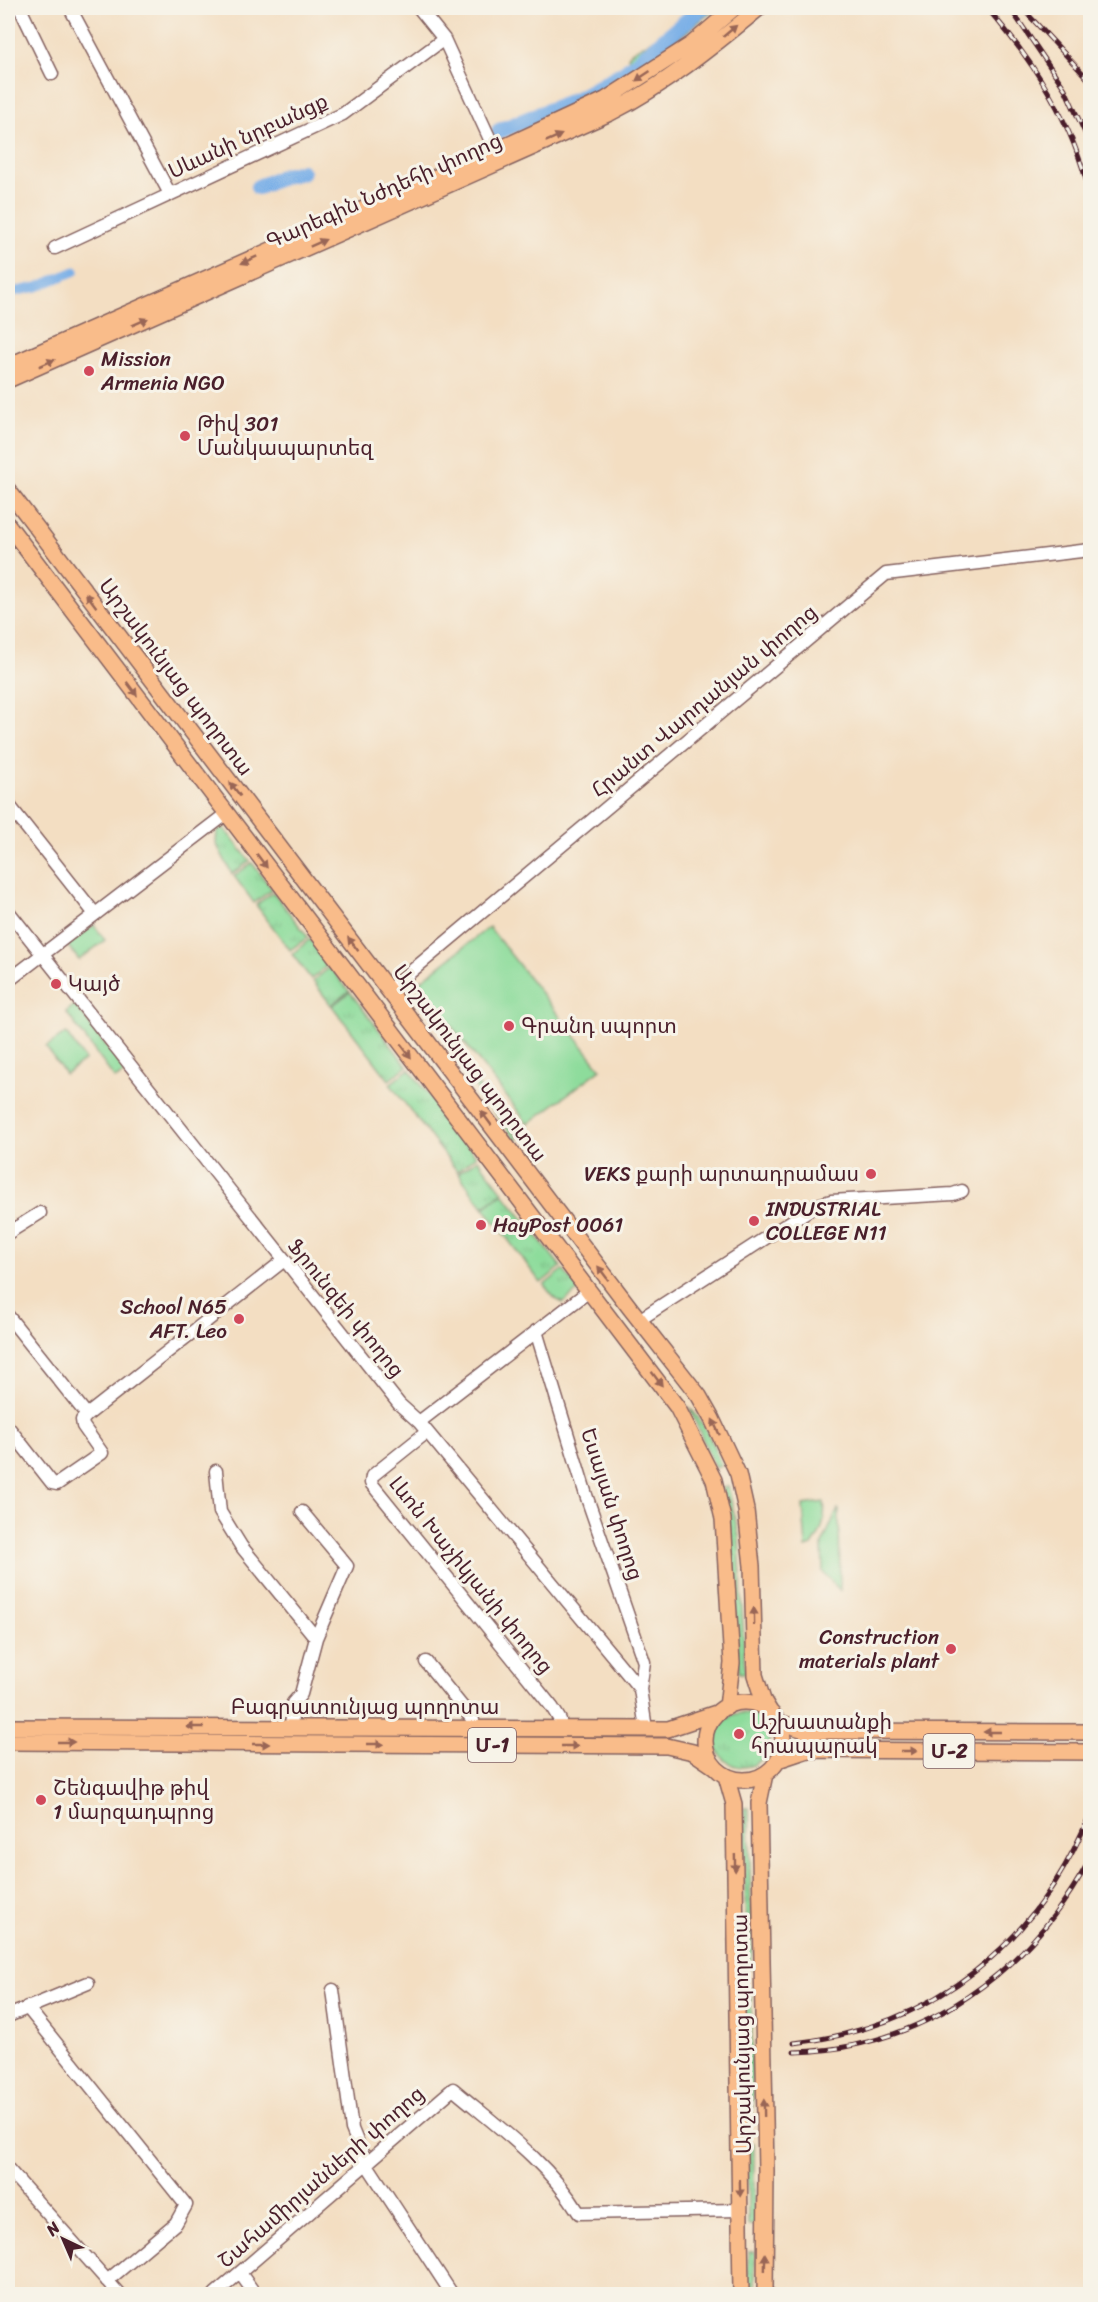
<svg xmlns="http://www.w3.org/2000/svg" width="1098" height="2302" viewBox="0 0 1098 2302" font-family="Sriracha,'Noto Sans Armenian',sans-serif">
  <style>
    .green { fill: #8ddc9b; stroke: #6c7e63; stroke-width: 1.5 }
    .park { fill: url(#park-tufts); stroke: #6c7e63; stroke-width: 1.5 }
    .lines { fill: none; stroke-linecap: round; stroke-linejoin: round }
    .canal { stroke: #79afe7; stroke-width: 9 }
    .river { stroke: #79afe7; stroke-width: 16 }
    .minor-casing { stroke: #856260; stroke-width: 15 }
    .major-casing { stroke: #856260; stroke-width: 18 }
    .minor { stroke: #fff; stroke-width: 12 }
    .major { stroke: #f9bc8a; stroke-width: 15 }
    .rail-casing { stroke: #4a1f2b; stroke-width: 5 }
    .rail { stroke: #f7f3e8; stroke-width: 3; stroke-dasharray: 9; stroke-linecap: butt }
    .oneway { fill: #996656 }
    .poi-dot { fill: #d1495b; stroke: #f7f3e8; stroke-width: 2 }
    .labels { text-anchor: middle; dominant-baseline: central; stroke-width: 6; stroke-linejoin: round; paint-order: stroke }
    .shield { fill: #f7f3e8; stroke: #7e5f64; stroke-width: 1.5 }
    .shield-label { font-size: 20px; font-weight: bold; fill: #4a1f2b }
    .street-label { font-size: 21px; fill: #4a1f2b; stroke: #f7f3e8 }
    .poi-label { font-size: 21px; fill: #4a1f2b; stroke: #f7f3e8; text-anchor: start }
  </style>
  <defs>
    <pattern id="park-tufts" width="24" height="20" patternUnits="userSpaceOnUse" patternTransform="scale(1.5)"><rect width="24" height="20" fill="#8ddc9b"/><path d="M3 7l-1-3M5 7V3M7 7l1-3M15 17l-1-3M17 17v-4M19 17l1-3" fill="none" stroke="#7bbc86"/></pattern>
  </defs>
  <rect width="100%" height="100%" fill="#f7f3e8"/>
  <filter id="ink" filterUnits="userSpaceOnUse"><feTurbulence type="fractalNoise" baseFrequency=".0167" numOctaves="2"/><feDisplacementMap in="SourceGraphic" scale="12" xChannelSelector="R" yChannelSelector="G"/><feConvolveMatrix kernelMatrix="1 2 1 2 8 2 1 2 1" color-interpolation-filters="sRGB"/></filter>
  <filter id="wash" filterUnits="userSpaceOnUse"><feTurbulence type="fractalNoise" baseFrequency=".008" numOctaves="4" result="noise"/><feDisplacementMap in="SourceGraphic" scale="24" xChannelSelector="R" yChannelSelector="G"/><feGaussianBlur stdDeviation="1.35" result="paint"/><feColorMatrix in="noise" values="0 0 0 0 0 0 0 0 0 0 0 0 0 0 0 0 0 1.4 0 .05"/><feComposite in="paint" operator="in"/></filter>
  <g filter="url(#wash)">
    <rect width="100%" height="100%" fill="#f3dec2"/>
    <path class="green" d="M693 8H716L662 52 631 71 628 57 631 52 666 32Z
      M94 925 105 940 79 960 67 945Z
      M489 927 601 1069 528 1124 418 983Z
      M75 1005 126 1072 115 1079 66 1012Z
      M66 1033 85 1060 65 1074 46 1047Z
      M465 1068 518 1138 516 1141 462 1070Z
      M689 1407C705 1422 714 1446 721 1466L715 1468Z
      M728 1486 739 1537 745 1673H739L732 1538 722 1488Z
      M824 1502C826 1518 822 1533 812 1546L806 1548 803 1505Z
      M838 1509 839 1510 840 1591 823 1572 822 1544Z
      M744 1808H749L752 1969H746Z
      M748 2143H754V2225H748Z"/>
    <path class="park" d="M223 827 250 861 232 874 216 843 217 831Z
      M252 863 272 889 254 903 234 876Z
      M273 892 308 937 290 950 256 905Z
      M310 939 329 964 311 979 292 954Z
      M330 967 349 991 331 1005 313 981Z
      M350 992 407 1066 389 1080 332 1006Z
      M409 1069 476 1156 457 1171 390 1084Z
      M478 1159 503 1192 483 1207 458 1173Z
      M503 1193 561 1267 541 1283 484 1208Z
      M563 1270 579 1290 563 1303 556 1300 544 1285Z
      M716 1740a27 27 0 1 1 54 0a27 27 0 1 1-54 0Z
      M746 1988H751L753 2124H747Z
      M748 2252H755V2294H748Z"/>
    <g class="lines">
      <path class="canal" d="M8 239V241
        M8 293 37 287 75 271"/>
      <path class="river" d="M499 131 577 99 625 72 702 8
        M258 187 284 176 302 172"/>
    </g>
  </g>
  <g filter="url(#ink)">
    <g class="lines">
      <defs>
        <path id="minor" d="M20 8 52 74
          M70 8 170 194
          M419 8 444 39 499 159
          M55 248 343 114 444 39
          M8 804 95 914
          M8 911 399 1404 419 1422 640 1689 646 1729
          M8 981 226 814
          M389 990 886 574 1090 550
          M8 1233 40 1213
          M8 1316 87 1415
          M639 1320 815 1206 831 1201 953 1194 962 1191
          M536 1331 586 1495 644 1662 640 1689
          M419 1422 589 1291
          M8 1427 52 1483 57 1484 102 1453 83 1426 82 1420 87 1415 283 1261
          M427 1432 372 1476 371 1483 552 1707 560 1720V1728
          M216 1471 220 1512 241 1546 316 1638 301 1694 293 1703 291 1728
          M302 1512 347 1566 316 1638
          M426 1662 473 1720 472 1728
          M333 1990 352 2129 366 2163 452 2294
          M27 2007 186 2205 176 2223 107 2281
          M8 2016 88 1983
          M8 2169 119 2294
          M240 2273 255 2294
          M215 2294 453 2089C498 2127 548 2162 579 2213L740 2210"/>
        <path id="major" d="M8 366 495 151 605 100 692 44 734 8
          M8 380 610 113C665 85 712 47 759 8
          M8 490 630 1308 699 1396 712 1419 738 1474 746 1510 752 1566 755 1675 763 1700 772 1715
          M8 525 677 1407 714 1480 723 1519 732 1663 727 1707
          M705 1741a39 39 0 1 1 78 0a39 39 0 1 1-78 0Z
          M778 1722 808 1731 1090 1732
          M8 1727 668 1729 719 1712
          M8 1742 667 1746 693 1752 715 1767
          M778 1760 808 1750 1090 1752
          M726 1776 734 1804 741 2294
          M765 2294 766 2171 759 1803 765 1774"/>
      </defs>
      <use href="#minor" class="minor-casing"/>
      <use href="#major" class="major-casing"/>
      <use href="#minor" class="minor"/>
      <use href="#major" class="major"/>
      <defs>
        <path id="rail" d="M987 8C1035 63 1073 123 1090 195
          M1010 8 1065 89 1090 144
          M1022 8 1090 81
          M794 2043C935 2027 1037 1944 1090 1814
          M794 2052C924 2049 1030 1971 1090 1859"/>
      </defs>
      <use href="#rail" class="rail-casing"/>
      <use href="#rail" class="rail"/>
    </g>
    <defs><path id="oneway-solid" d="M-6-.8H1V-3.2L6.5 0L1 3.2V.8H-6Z" transform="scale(1.5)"/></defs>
    <g class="oneway">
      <use href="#oneway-solid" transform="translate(730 31) rotate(-40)"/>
      <use href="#oneway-solid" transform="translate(643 76) rotate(146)"/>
      <use href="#oneway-solid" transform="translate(554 138) rotate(-24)"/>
      <use href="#oneway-solid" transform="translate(318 243) rotate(-24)"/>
      <use href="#oneway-solid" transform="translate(249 260) rotate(156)"/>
      <use href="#oneway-solid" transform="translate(140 322) rotate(-24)"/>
      <use href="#oneway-solid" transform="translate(47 363) rotate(-23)"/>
      <use href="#oneway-solid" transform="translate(91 600) rotate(-127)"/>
      <use href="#oneway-solid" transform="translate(132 689) rotate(53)"/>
      <use href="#oneway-solid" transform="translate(235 789) rotate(-127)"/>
      <use href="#oneway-solid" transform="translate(262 861) rotate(53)"/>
      <use href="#oneway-solid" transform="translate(353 944) rotate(-127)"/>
      <use href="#oneway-solid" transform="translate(406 1051) rotate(53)"/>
      <use href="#oneway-solid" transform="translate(486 1118) rotate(-127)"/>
      <use href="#oneway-solid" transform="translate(603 1273) rotate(-127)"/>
      <use href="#oneway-solid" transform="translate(657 1379) rotate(53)"/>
      <use href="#oneway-solid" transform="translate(716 1427) rotate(-115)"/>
      <use href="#oneway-solid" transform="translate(754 1616) rotate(-91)"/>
      <use href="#oneway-solid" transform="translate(195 1727) rotate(-180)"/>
      <use href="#oneway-solid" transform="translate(992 1732) rotate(-180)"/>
      <use href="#oneway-solid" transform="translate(66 1742)"/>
      <use href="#oneway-solid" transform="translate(261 1744)"/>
      <use href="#oneway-solid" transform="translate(375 1744)"/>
      <use href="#oneway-solid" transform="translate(570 1746)"/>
      <use href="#oneway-solid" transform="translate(909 1751)"/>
      <use href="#oneway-solid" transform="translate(735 1863) rotate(89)"/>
      <use href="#oneway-solid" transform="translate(764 2108) rotate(-91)"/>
      <use href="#oneway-solid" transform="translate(740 2188) rotate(89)"/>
      <use href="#oneway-solid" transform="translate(765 2262) rotate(-89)"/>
    </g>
  </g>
  <g class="poi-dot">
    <circle cx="89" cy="371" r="6"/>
    <circle cx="185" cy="436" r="6"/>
    <circle cx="56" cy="984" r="6"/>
    <circle cx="509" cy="1026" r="6"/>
    <circle cx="871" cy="1174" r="6"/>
    <circle cx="754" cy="1221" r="6"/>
    <circle cx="481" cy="1225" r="6"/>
    <circle cx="239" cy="1319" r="6"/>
    <circle cx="951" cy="1649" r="6"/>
    <circle cx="739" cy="1734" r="6"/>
    <circle cx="41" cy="1800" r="6"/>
  </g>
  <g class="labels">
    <g class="shield">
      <rect x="468" y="1728" width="48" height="34" rx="4.5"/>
      <rect x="923.5" y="1734" width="51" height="34" rx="4.5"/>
    </g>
    <g class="shield-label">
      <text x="492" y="1745">Մ-1</text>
      <text x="949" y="1751">Մ-2</text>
    </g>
    <g class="street-label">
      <text transform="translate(248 136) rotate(-25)">Սևանի նրբանցք</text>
      <text transform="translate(384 191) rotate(-24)">Գարեգին Նժդեհի փողոց</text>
      <text transform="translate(176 677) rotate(53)">Արշակունյաց պողոտա</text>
      <text transform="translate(704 701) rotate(-40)">Հրանտ Վարդանյան փողոց</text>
      <text transform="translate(470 1063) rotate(53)">Արշակունյաց պողոտա</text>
      <text transform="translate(346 1308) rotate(51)">Ֆրունզեի փողոց</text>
      <text transform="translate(612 1504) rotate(72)">Եսայան փողոց</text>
      <text transform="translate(471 1575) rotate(51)">Լևոն Խաչիկյանի փողոց</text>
      <text x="365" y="1707">Բագրատունյաց պողոտա</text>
      <text transform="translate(742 2034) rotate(-91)">Արշակունյաց պողոտա</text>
      <text transform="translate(321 2177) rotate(-41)">Շահամիրյանների փողոց</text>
    </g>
    <g class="poi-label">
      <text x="101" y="359">Mission<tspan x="101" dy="24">Armenia NGO</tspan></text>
      <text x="197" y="424">Թիվ 301<tspan x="197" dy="24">Մանկապարտեզ</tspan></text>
      <text x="68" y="984">Կայծ</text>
      <text x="521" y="1026">Գրանդ սպորտ</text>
      <text x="859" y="1174" text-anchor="end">VEKS քարի արտադրամաս</text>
      <text x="766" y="1209">INDUSTRIAL<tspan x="766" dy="24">COLLEGE N11</tspan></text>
      <text x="493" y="1225">HayPost 0061</text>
      <text x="227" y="1307" text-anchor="end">School N65<tspan x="227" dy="24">AFT. Leo</tspan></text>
      <text x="939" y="1637" text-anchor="end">Construction<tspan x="939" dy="24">materials plant</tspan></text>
      <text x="751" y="1722">Աշխատանքի<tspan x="751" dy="24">հրապարակ</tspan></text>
      <text x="53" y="1788">Շենգավիթ թիվ<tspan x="53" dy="24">1 մարզադպրոց</tspan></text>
    </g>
  </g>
  <rect width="1098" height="2302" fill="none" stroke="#f7f3e8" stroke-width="30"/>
  <g transform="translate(63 2239) rotate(316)" stroke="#f7f3e8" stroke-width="4.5" paint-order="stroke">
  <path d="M0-4.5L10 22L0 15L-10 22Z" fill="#4a1f2b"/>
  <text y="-9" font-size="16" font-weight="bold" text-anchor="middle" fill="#4a1f2b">N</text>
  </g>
</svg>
